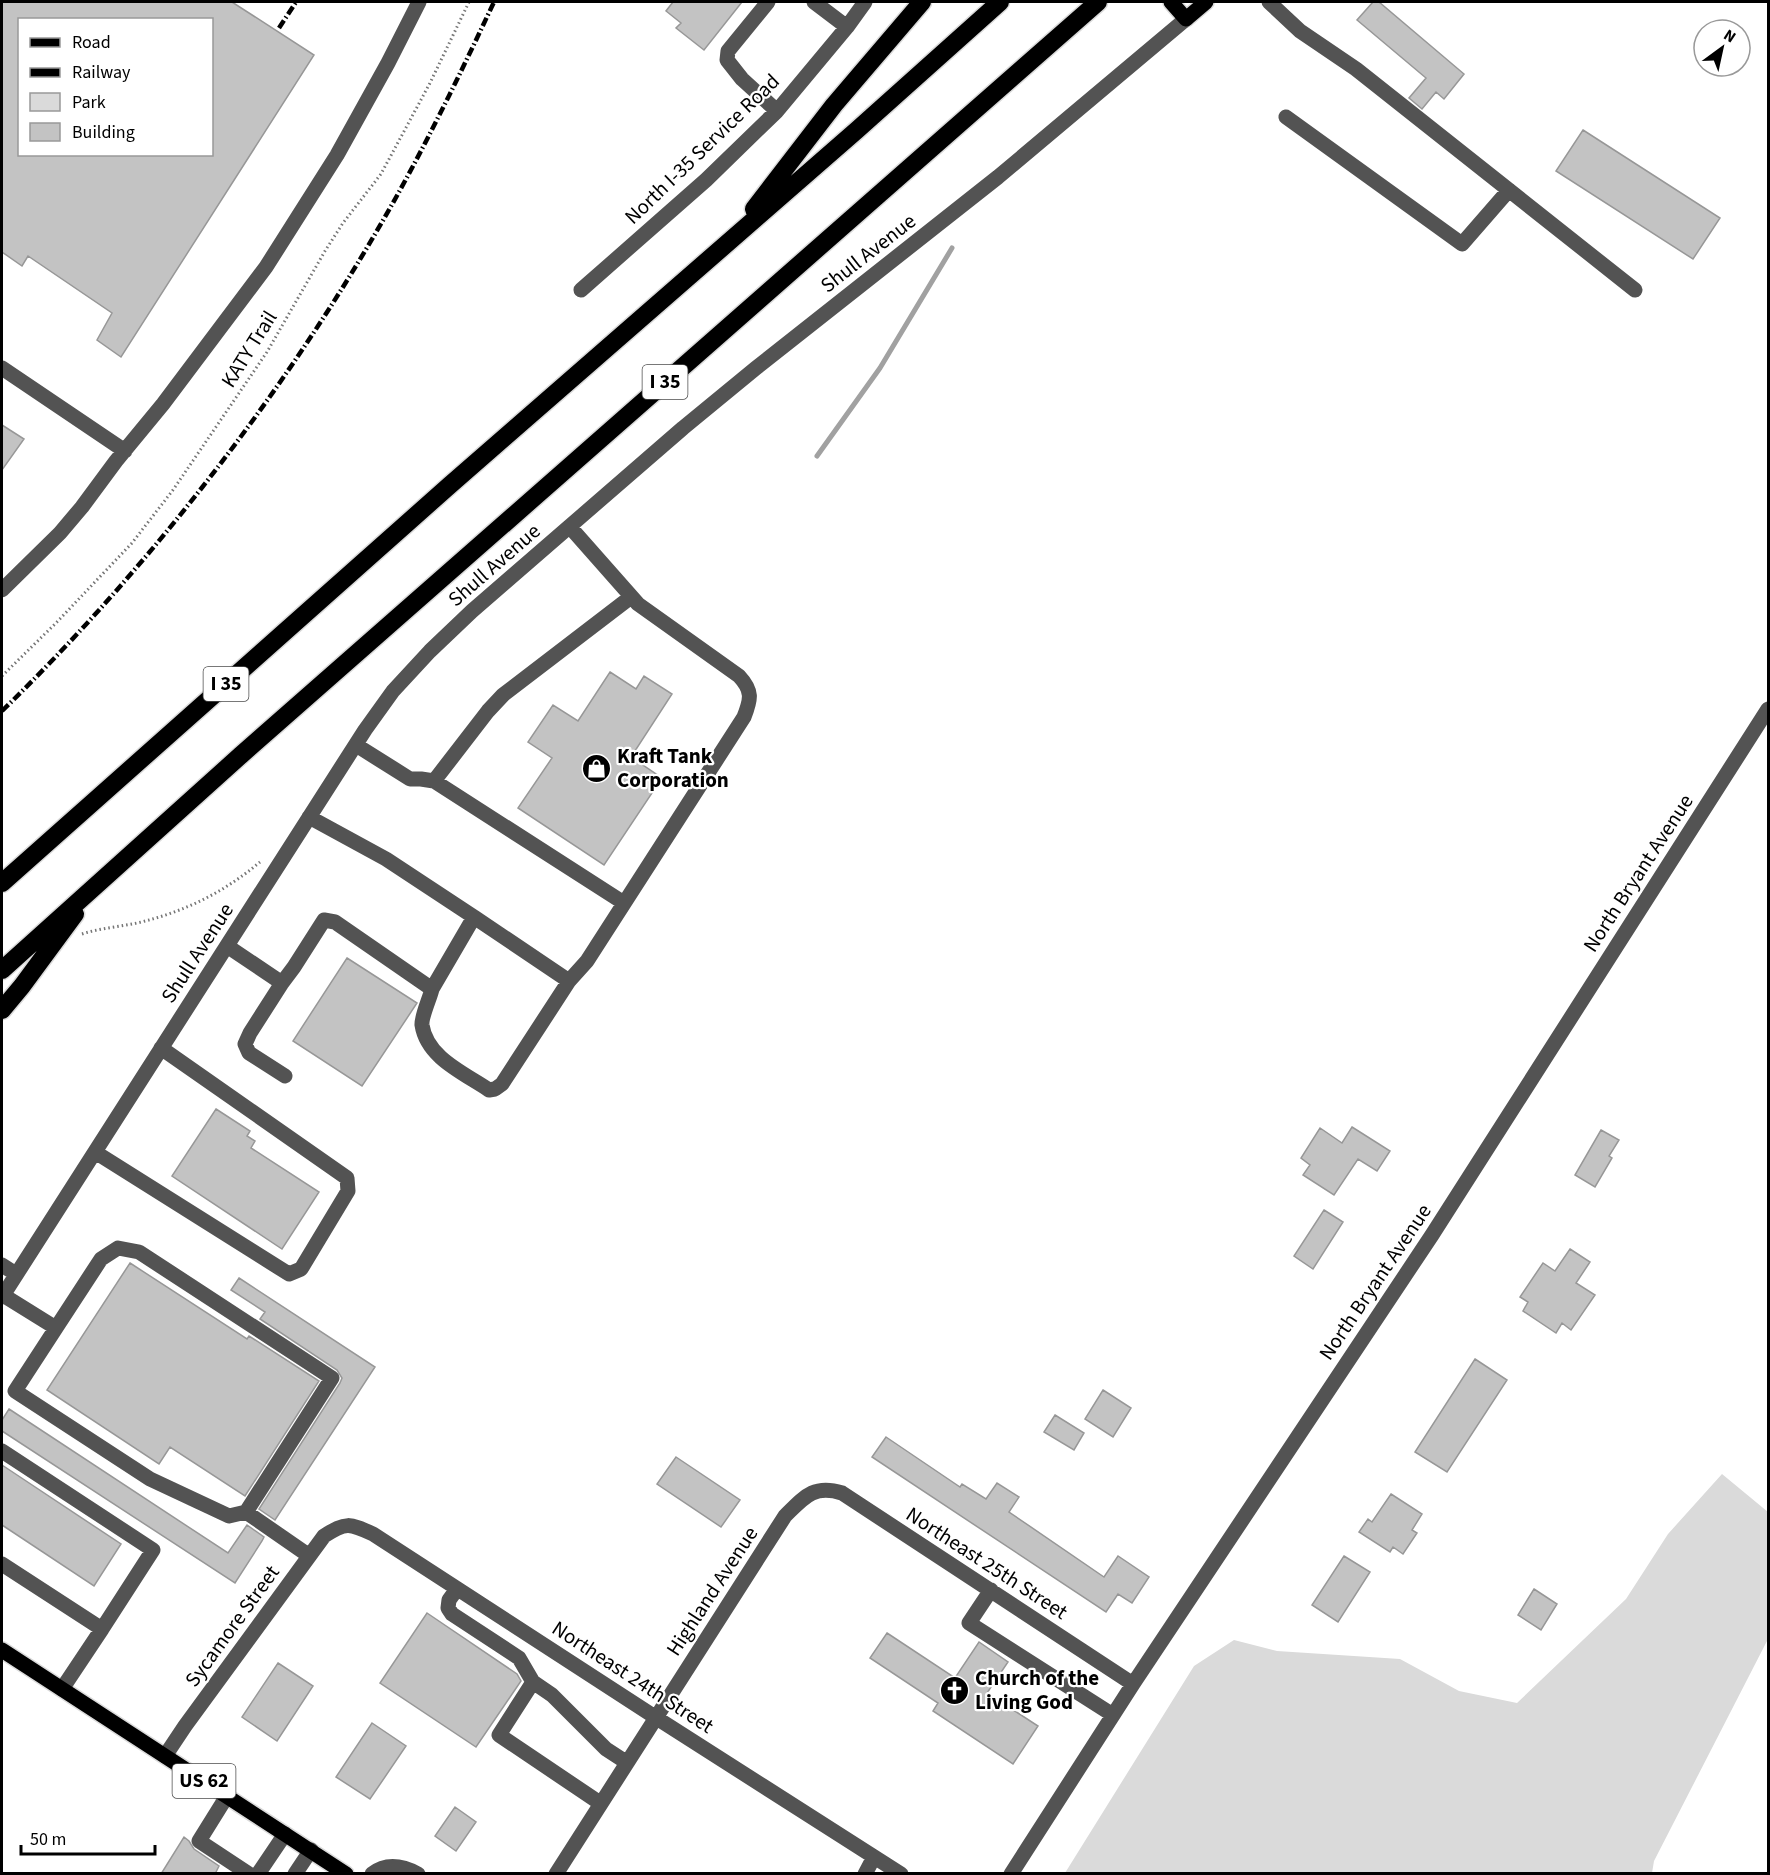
<svg xmlns="http://www.w3.org/2000/svg" width="1770" height="1875" viewBox="0 0 1770 1875" font-family="'Source Sans 3',sans-serif">
  <style>
    .green { fill: #dadada }
    .lines { fill: none; stroke-linecap: round; stroke-linejoin: round }
    .stream { stroke: #a1a1a1; stroke-width: 5 }
    .building { fill: #c3c3c3; stroke: #979797; stroke-width: 1.5; fill-rule: evenodd }
    .major-casing { stroke: #dbdbdb; stroke-width: 18 }
    .highway-casing { stroke: #dbdbdb; stroke-width: 21 }
    .path { stroke: #757575; stroke-width: 3; stroke-dasharray: 1.5 3; stroke-linecap: butt }
    .minor { stroke: #535353; stroke-width: 15 }
    .major { stroke: #000; stroke-width: 15 }
    .highway { stroke: #000; stroke-width: 18 }
    .rail { stroke: #000; stroke-width: 4.5; stroke-dasharray: 9 3 1.5 3; stroke-linecap: butt }
    .labels { text-anchor: middle; dominant-baseline: central; stroke-width: 4.5; stroke-linejoin: round; paint-order: stroke }
    .shield { fill: #fff; stroke: #4c4c4c; stroke-width: 1.5 }
    .shield-label { font-size: 20px; font-weight: bold; fill: #000 }
    .street-label { font-size: 21px; fill: #000; stroke: #fff }
    .poi-label { font-size: 21px; font-weight: bold; fill: #000; stroke: #fff; text-anchor: start }
  </style>
  <rect width="100%" height="100%" fill="#fff"/>
  <path class="green" d="M1722 1474 1768 1512V1639L1654 1861 1652 1873H1065L1194 1666 1234 1640 1277 1651 1400 1659 1459 1691 1517 1703 1626 1599 1668 1534Z"/>
  <g class="lines">
    <path class="stream" d="M817 456 880 368 952 248"/>
  </g>
  <path class="building" d="M2 2H232L314 55 121 357 97 340 112 313 28 256 22 266 2 252ZM20 20H212V154H20Z
    M673 2H742L704 50 676 28 681 23 666 11Z
    M1373 2H1379L1464 74 1444 99 1436 92 1422 109 1409 98 1426 78 1357 20Z
    M1583 130 1720 218 1693 259 1556 171Z
    M2 425 24 439 2 470Z
    M610 672 636 689 644 676 672 694 631 757 662 778 604 865 518 808 552 758 528 742 553 705 578 721Z
    M347 958 417 1003 362 1086 293 1041Z
    M216 1109 250 1131 247 1136 255 1141 251 1148 319 1192 282 1249 172 1176Z
    M1352 1127 1390 1151 1377 1171 1358 1159 1334 1195 1303 1175 1310 1165 1301 1158 1320 1128 1342 1143Z
    M1601 1130 1619 1140 1609 1156 1612 1158 1595 1187 1575 1175Z
    M1324 1210 1343 1222 1313 1269 1294 1256Z
    M1570 1249 1590 1262 1576 1283 1595 1295 1571 1330 1562 1323 1556 1333 1523 1311 1528 1302 1520 1297 1543 1263 1555 1271Z
    M130 1263 247 1339 249 1336 319 1381 245 1496 170 1447 159 1464 47 1390Z
    M239 1278 375 1367 275 1520 259 1509 340 1383 342 1378 337 1370 260 1319 265 1312 231 1290Z
    M1475 1359 1507 1380 1447 1472 1415 1452Z
    M1103 1390 1131 1408 1113 1437 1085 1419Z
    M9 1409 228 1553 247 1525 264 1537 262 1541 235 1583 2 1431V1420Z
    M1055 1415 1084 1433 1074 1450 1044 1432Z
    M886 1437 960 1487 962 1484 986 1499 997 1483 1019 1497 1009 1512 1104 1577 1118 1556 1149 1577 1132 1603 1118 1594 1106 1612 872 1457Z
    M676 1457 740 1500 721 1527 657 1484Z
    M2 1465 121 1544 94 1586 2 1525Z
    M1391 1494 1422 1514 1412 1530 1417 1533 1403 1554 1393 1547 1390 1552 1359 1532 1368 1519 1372 1522Z
    M1344 1556 1370 1572 1338 1622 1312 1605Z
    M1534 1589 1557 1604 1541 1630 1518 1615Z
    M427 1613 517 1674 521 1681 476 1747 380 1683Z
    M887 1633 955 1678 979 1642 1008 1662 987 1693 1038 1726 1013 1764 933 1711 938 1703 870 1658Z
    M278 1663 313 1686 277 1741 242 1717Z
    M372 1723 406 1746 370 1799 336 1777Z
    M455 1807 476 1822 456 1851 435 1836Z
    M184 1837 189 1841 194 1849 219 1866 215 1874H161Z"/>
  <g class="lines">
    <defs>
      <path id="major" d="M1171 2 1186 19 1206 2
        M2 1650 346 1874"/>
      <path id="highway" d="M754 209 834 105 922 2
        M2 883 450 485 857 130 1000 2
        M2 970 241 755 1098 2
        M2 1010 22 986 75 914"/>
    </defs>
    <use href="#major" class="major-casing"/>
    <use href="#highway" class="highway-casing"/>
    <path class="path" d="M2 676 56 623 132 543 173 490 267 352 325 251 343 223 381 174 430 83 469 2
      M82 934C100 928 119 927 137 923 184 912 223 893 260 862"/>
    <path class="minor" d="M768 2 728 51 727 60 742 79 777 111
      M814 2 847 27
      M1269 2 1300 31 1356 69 1635 290
      M1286 117 1462 244 1509 190
      M581 290 706 180 777 111 847 27 865 2
      M2 368 125 451
      M2 590 60 533 82 507 116 461 163 404 266 267 337 155 388 63 419 2
      M356 745 410 779H421L434 781 624 903
      M434 781 488 711 503 695 631 597
      M474 917 569 981 587 961 744 717C751 699 753 691 739 676L638 604 570 527
      M227 946 282 983 294 967 324 920 335 922 432 989 474 917 386 859 309 817
      M282 983 250 1033 245 1044 249 1053 285 1076
      M432 989C430 998 421 1017 422 1025 427 1058 464 1073 489 1090L495 1089 502 1084 569 981
      M95 1152 289 1274 301 1269 348 1191 347 1178 161 1048
      M2 1265 16 1274
      M3 1295 56 1328 101 1259 118 1248 139 1252 332 1378 246 1512 229 1516 150 1479 15 1391 56 1328
      M2 1297 365 730 393 691 430 651 472 611 683 428 756 368 998 177 1186 19
      M2 1451 153 1550 102 1629 2 1564
      M246 1512 308 1555
      M457 1589 449 1600 448 1608 452 1614 519 1658 533 1682
      M991 1590 969 1623 1113 1715
      M62 1689 102 1629
      M165 1756 185 1726 324 1536C346 1522 349 1523 373 1534L655 1717 901 1874
      M227 1796 199 1841 249 1874
      M600 1803 499 1735 533 1682 552 1695 606 1749 626 1762
      M258 1874 285 1834
      M295 1874 311 1850
      M372 1874C386 1863 403 1866 418 1874
      M556 1874 785 1516C804 1497 814 1484 842 1493L1133 1684
      M865 1874 874 1857
      M1011 1874 1133 1684 1432 1235 1768 709"/>
    <use href="#major" class="major"/>
    <use href="#highway" class="highway"/>
    <path class="rail" d="M279 28 296 2
      M2 711C154 563 296 378 399 192 433 130 464 66 494 2"/>
  </g>
  <defs>
    <symbol id="shop-disc" viewBox="-11 -11 22 22"><circle r="9.5" fill="#000" stroke="#fff"/><path d="M-5-2.5h2.3a2.7 3.5 0 0 1 5.4 0H5L5.5 6h-11ZM-1.5-2.5h3a1.5 2.3 0 0 0-3 0Z" fill="#fff"/></symbol>
    <symbol id="church-disc" viewBox="-11 -11 22 22"><circle r="9.5" fill="#000" stroke="#fff"/><path d="M-1.2-6h2.4v3.5h3.3v2.4h-3.3V6h-2.4V-.1h-3.3v-2.4h3.3Z" fill="#fff"/></symbol>
  </defs>
  <g fill-rule="evenodd">
    <use href="#shop-disc" x="580" y="752" width="33" height="33"/>
    <use href="#church-disc" x="938" y="1674" width="33" height="33"/>
  </g>
  <g class="labels">
    <g class="shield">
      <rect x="642.5" y="365" width="45" height="34" rx="4.5"/>
      <rect x="203.5" y="667" width="45" height="34" rx="4.5"/>
      <rect x="172.5" y="1764" width="63" height="34" rx="4.5"/>
    </g>
    <g class="shield-label">
      <text x="665" y="382">I 35</text>
      <text x="226" y="684">I 35</text>
      <text x="204" y="1781">US 62</text>
    </g>
    <g class="street-label">
      <text transform="translate(702 149) rotate(-44)">North I-35 Service Road</text>
      <text transform="translate(868 253) rotate(-38)">Shull Avenue</text>
      <text transform="translate(249 349) rotate(-58)">KATY Trail</text>
      <text transform="translate(494 565) rotate(-41)">Shull Avenue</text>
      <text transform="translate(1638 873) rotate(-57)">North Bryant Avenue</text>
      <text transform="translate(197 953) rotate(-57)">Shull Avenue</text>
      <text transform="translate(1375 1282) rotate(-56)">North Bryant Avenue</text>
      <text transform="translate(987 1563) rotate(33)">Northeast 25th Street</text>
      <text transform="translate(712 1591) rotate(-57)">Highland Avenue</text>
      <text transform="translate(232 1626) rotate(-54)">Sycamore Street</text>
      <text transform="translate(633 1677) rotate(33)">Northeast 24th Street</text>
    </g>
    <g class="poi-label">
      <text x="617" y="756">Kraft Tank<tspan x="617" dy="24">Corporation</tspan></text>
      <text x="975" y="1678">Church of the<tspan x="975" dy="24">Living God</tspan></text>
    </g>
  </g>
  <rect width="1770" height="1875" fill="none" stroke="#000000" stroke-width="6"/>
  <rect x="18" y="18" width="195" height="138" fill="#ffffff" stroke="#999999" stroke-width="1.5"/>
  <rect x="30" y="38" width="30" height="9" fill="#000000" stroke="#999999" stroke-width="1.5"/>
  <text x="72" y="48" font-size="18" fill="#000000">Road</text>
  <rect x="30" y="68" width="30" height="9" fill="#000000" stroke="#999999" stroke-width="1.5"/>
  <text x="72" y="78" font-size="18" fill="#000000">Railway</text>
  <rect x="30" y="93" width="30" height="18" fill="#dadada" stroke="#999999" stroke-width="1.5"/>
  <text x="72" y="108" font-size="18" fill="#000000">Park</text>
  <rect x="30" y="123" width="30" height="18" fill="#c3c3c3" stroke="#999999" stroke-width="1.5"/>
  <text x="72" y="138" font-size="18" fill="#000000">Building</text>
  <g transform="translate(1722 48) rotate(33)"><circle r="28" fill="#ffffff" stroke="#999999" stroke-width="1.5"/>
  <path d="M0-4.5L10 22L0 15L-10 22Z" fill="#000000"/>
  <text y="-9" font-size="16" font-weight="bold" text-anchor="middle" fill="#000000">N</text>
  </g>
  <path d="M21 1845v9h134v-9" fill="none" stroke="#000000" stroke-width="3"/>
  <text x="30" y="1845" font-size="18" fill="#000000" stroke="#ffffff" stroke-width="4.5" paint-order="stroke">50 m</text>
</svg>
